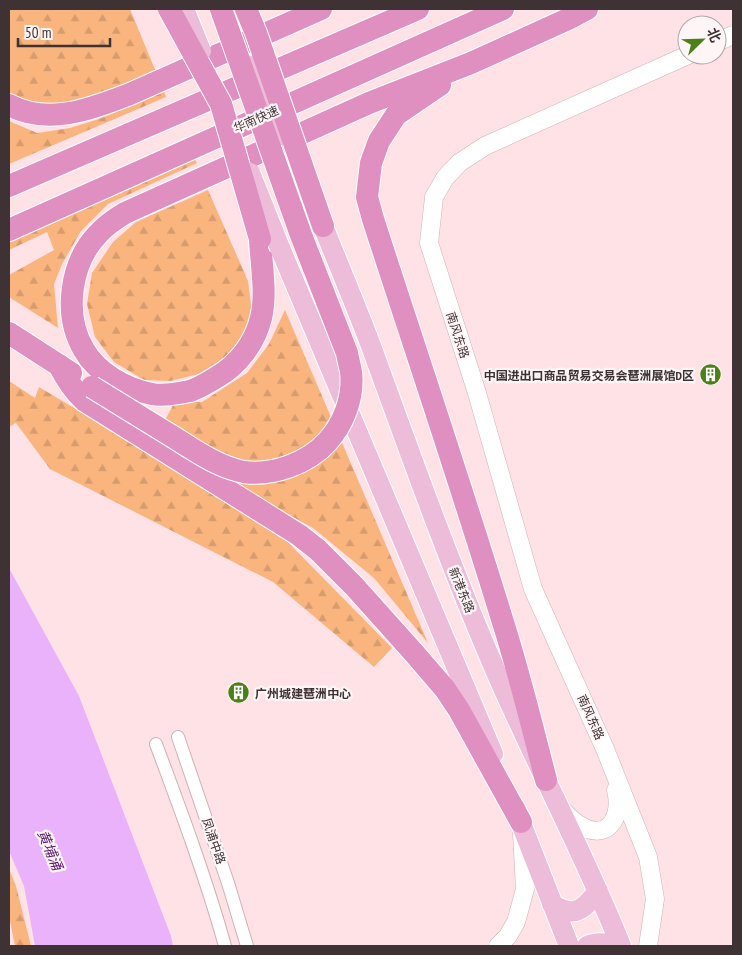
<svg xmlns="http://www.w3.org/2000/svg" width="742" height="955" viewBox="0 0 742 955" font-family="'PT Sans Narrow','Noto Sans SC',sans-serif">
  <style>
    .forest { fill: url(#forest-firs) }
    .water { fill: #eab2fb }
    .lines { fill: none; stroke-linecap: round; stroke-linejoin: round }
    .street-casing { stroke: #d2b0b5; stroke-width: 14 }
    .secondary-casing { stroke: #d2b0b5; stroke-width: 19 }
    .primary-casing { stroke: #fff; stroke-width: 22 }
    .highway-casing { stroke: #fff; stroke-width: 24 }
    .street { stroke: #fff; stroke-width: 12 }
    .secondary { stroke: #fff; stroke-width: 18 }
    .primary { stroke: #ecbcd9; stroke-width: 20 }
    .highway { stroke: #df8fc0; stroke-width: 22 }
    .primary-bridge-casing { stroke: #fff; stroke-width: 22; stroke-linecap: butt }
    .highway-bridge-casing { stroke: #fff; stroke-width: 24; stroke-linecap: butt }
    .primary-bridge { stroke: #ecbcd9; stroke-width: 20 }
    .highway-bridge { stroke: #df8fc0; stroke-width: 22 }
    .labels { text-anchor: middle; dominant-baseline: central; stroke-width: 4.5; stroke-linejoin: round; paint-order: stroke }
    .street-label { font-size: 12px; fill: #3f3234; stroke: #fdf5f6 }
    .poi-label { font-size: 12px; font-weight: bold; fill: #3f3234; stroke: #fdf5f6; text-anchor: end }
    .water-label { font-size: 14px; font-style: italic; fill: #5e1b70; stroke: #fdf5f6 }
  </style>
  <defs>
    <pattern id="forest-firs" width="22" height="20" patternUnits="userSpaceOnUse" patternTransform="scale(1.25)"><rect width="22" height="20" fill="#fab57f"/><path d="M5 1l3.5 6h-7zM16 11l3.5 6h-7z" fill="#d79c6e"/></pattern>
  </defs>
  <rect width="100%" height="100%" fill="#ffe2e6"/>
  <path class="forest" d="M9 9H130L156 72 116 91 68 105 26 103 9 94Z
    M164 91 166 97 9 164V121L37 133 70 128 99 119Z
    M194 158 197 163 108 204 81 231 62 264 54 284 58 328 9 297V275L54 250 47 232 9 250V243Z
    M208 190 248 281 253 321 234 352 199 374 170 381 144 380 114 362 95 337 87 304 92 273 113 242 136 222Z
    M285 310 428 643 374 578 313 528 245 491 156 436 175 402H202L247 373 269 344Z
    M9 381 35 398 39 387 272 526 392 648 374 667 273 582 50 469 16 423 9 427Z
    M9 869 16 886 31 946H15L9 916Z"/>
  <path class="water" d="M9 568 79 696 171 936 173 946H35L24 886 9 851Z"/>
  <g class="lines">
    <defs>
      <path id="street" d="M178 737 228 883 247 946
        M156 744C181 811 206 878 225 946"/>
      <path id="secondary" d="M717 42 733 35
        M560 808C566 813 571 820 578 824 607 843 623 818 616 790
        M498 946 508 936 516 922 525 889 522 833
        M648 946 655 899 648 857 605 749 533 589 477 393 429 243 434 197 445 178 459 163 485 146 688 55"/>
      <path id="primary" d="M323 226C339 266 356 306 371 346 409 450 446 555 490 658 531 755 582 848 621 946
        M280 248 493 754
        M515 808 569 946
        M552 904C557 907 562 910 568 911 581 914 591 900 598 891
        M587 946C598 941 608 944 621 946"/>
      <path id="highway" d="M440 85 396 115 379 141 371 163 367 197 373 219C416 352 461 485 502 619 519 672 532 726 546 780
        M9 105C49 126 91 109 130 94L321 9
        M9 186 418 9
        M9 230 503 9
        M260 239C261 264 267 293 261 318 255 343 238 365 217 377 209 382 199 388 190 391 180 393 162 396 152 394 126 389 97 373 84 350 63 315 70 263 98 234 106 225 115 219 125 213L369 103 471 63 568 19 587 9
        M9 333 71 373
        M59 365C66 379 74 391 85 401L299 535 318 550 354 586 414 653 445 689 459 710 521 822"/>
    </defs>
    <use href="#street" class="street-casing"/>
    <use href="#secondary" class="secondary-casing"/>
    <use href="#primary" class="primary-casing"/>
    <use href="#highway" class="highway-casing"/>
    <use href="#street" class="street"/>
    <use href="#secondary" class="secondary"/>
    <use href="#primary" class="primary"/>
    <use href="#highway" class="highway"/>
    <defs>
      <path id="primary-bridge" d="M184 9 201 51
        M251 66 282 135
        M250 173 280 248"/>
      <path id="highway-bridge" d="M169 9 221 104 260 239
        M246 9 256 33 323 226
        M92 387C118 403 144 419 170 435 193 449 217 467 244 472 273 476 308 463 327 442 344 424 354 396 351 372 350 366 348 359 347 353L301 235 221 9"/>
    </defs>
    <use href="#primary-bridge" class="primary-bridge-casing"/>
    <use href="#highway-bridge" class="highway-bridge-casing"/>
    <use href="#primary-bridge" class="primary-bridge"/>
    <use href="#highway-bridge" class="highway-bridge"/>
  </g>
  <defs>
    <symbol id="building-disc" viewBox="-11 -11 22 22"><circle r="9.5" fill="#4c8117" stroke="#fdf5f6"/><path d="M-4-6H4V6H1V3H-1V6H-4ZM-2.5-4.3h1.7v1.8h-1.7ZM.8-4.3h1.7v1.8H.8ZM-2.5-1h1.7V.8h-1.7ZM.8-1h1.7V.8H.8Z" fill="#fff"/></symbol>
  </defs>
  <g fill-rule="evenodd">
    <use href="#building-disc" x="698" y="362" width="25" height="25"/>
    <use href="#building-disc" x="226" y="680" width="25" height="25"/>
  </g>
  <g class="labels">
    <g class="street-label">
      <text transform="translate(256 119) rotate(-24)">华南快速</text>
      <text transform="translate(458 335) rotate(72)">南风东路</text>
      <text transform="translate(462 590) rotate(68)">新港东路</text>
      <text transform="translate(591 717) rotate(66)">南风东路</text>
      <text transform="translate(214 841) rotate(71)">凤浦中路</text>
    </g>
    <g class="poi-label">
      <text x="694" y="375">中国进出口商品贸易交易会琶洲展馆D区</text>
      <text x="255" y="693" text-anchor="start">广州城建琶洲中心</text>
    </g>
    <g class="water-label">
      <text transform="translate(50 850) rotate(67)">黄埔涌</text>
    </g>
  </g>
  <rect width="742" height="955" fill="none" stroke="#3f3234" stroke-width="20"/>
  <g transform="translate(702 40) rotate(67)"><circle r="24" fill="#fdf5f6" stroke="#b1a7a8"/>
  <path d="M0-4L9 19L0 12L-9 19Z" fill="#4c8117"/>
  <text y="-8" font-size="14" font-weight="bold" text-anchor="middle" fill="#3f3234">北</text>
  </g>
  <path d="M18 38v8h92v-8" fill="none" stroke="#3f3234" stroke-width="2.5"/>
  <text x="25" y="38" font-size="15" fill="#3f3234" stroke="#fdf5f6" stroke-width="4" paint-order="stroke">50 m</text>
</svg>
